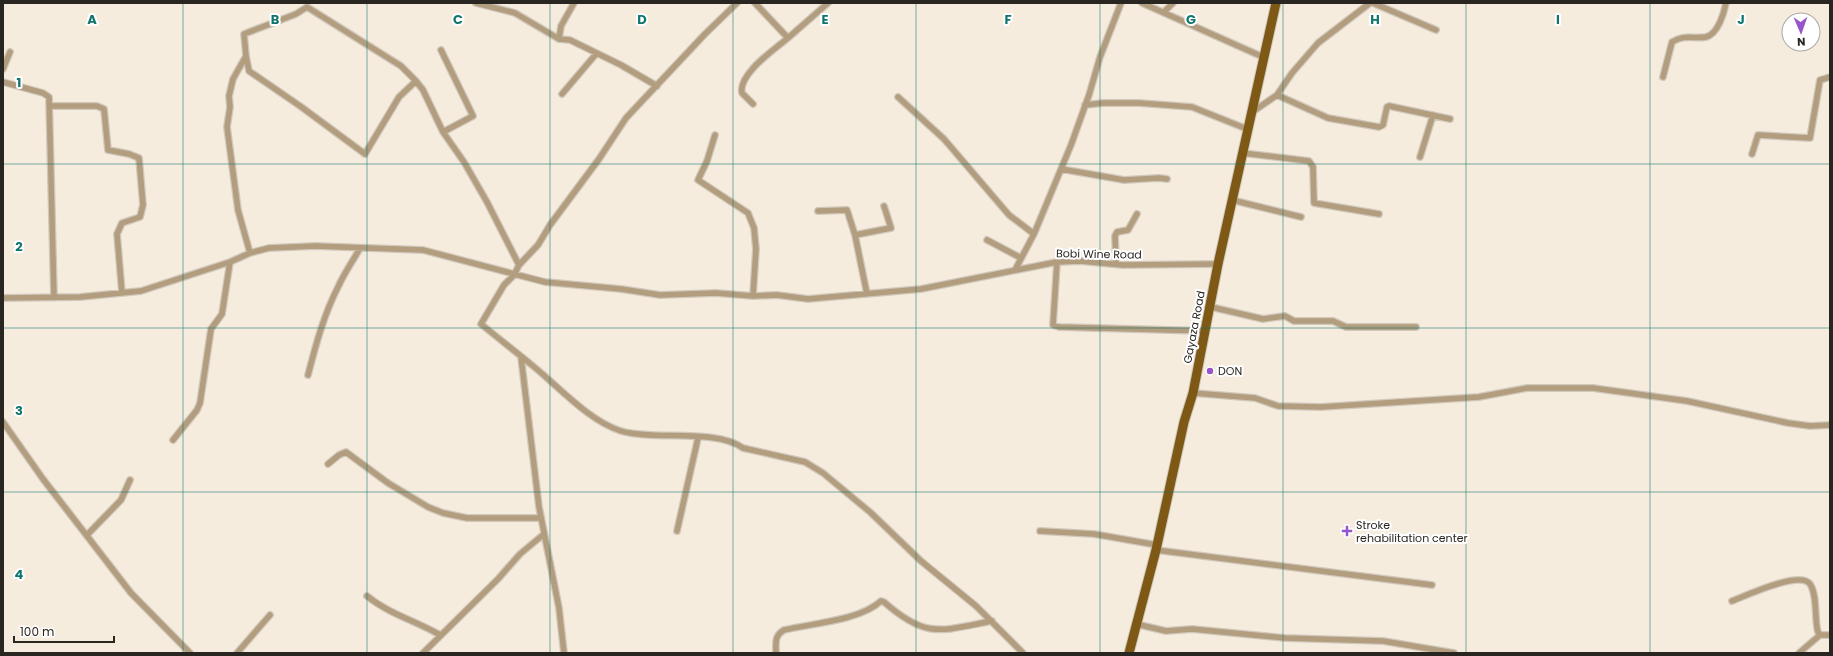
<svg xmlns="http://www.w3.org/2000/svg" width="1833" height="656" viewBox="0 0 1833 656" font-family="Poppins,sans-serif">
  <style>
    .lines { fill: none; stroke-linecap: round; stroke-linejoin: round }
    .street-casing { stroke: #d1c8bc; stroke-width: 8 }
    .primary-casing { stroke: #d1c8bc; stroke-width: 11 }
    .street { stroke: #b29d7e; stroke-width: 5.5 }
    .primary { stroke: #7e5915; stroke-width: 9 }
    .grid { fill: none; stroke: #0f766e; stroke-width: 1; stroke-opacity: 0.55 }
    .poi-dot { fill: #9855cb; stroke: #fff; stroke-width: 1.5 }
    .labels { text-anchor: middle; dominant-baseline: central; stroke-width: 4; stroke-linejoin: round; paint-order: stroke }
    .street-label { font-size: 11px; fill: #292520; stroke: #fff }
    .poi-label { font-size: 11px; fill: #292520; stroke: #fff; text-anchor: start }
    .grid-label { font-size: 13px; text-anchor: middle; font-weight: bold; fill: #0f766e; stroke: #fff; stroke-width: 4; stroke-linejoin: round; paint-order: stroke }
  </style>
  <rect width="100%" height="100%" fill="#f6ecde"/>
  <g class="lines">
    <defs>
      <path id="street" d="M476 3 515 13 559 39 570 40 621 65 657 86
        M737 3 705 34 626 118 599 159 550 225 538 245 519 265 514 275 504 285 481 324C498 338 516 352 533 366 559 387 589 421 621 431 655 441 715 428 743 448L805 462 823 473 870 512 921 561 976 606 1023 653
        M755 3 788 38 828 3
        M1142 3 1263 57
        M1373 3 1436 30
        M1164 12 1173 3
        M559 39 561 26 574 3
        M441 50 473 116 443 132
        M246 56 249 71 300 106 365 154 399 97 416 81
        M3 69 10 52
        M1663 77 1672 42C1685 34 1692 39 1706 37 1718 34 1724 13 1726 3
        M3 82 43 93 49 97 54 298
        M562 94 596 54
        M1277 95 1328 118 1379 127 1383 125 1387 107 1389 106 1450 119
        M898 97 944 139 1009 215 1034 234
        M753 104 742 93C738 74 775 49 788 38
        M1085 105 1103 103H1139L1192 107 1247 129
        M50 106H97L104 109 108 150 129 154 139 158 143 205 140 217 122 223 117 234 122 293
        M1251 113 1277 95 1292 73 1318 43 1370 3
        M715 135 707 161 698 180 748 213 754 228 756 249 753 296
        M1242 153 1309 161 1313 167 1314 203 1379 214
        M1752 154 1758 135 1810 138 1820 80 1830 77
        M1420 157 1433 115
        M1061 169 1124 180 1159 178 1167 179
        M1232 200 1301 217
        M818 211 847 210 855 235
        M987 240 1021 258
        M250 253 238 210 227 127 230 107 229 96 233 79 246 56 244 34 296 14 307 7 401 66 416 81 423 90 443 132 464 162 487 202 519 265
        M1057 262 1053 325 1059 327 1206 331
        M1116 264 1115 236 1117 232 1128 230 1137 214
        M1015 270 1034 234 1071 145 1089 95 1100 57 1121 3
        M867 294 855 235 891 228 884 206
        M3 298 80 297 141 291 230 262 250 253 269 248 315 246 423 250 545 282 621 289 660 295 716 293 753 296 777 295 808 299 921 289 1057 262 1080 261 1123 265 1218 264
        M1211 307 1263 319 1285 316 1294 321H1333L1346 327H1416
        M521 357 539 507 559 608 564 653
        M308 375C316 344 324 314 339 285 345 272 353 261 360 248
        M1193 393 1255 398 1278 406 1321 407 1479 397 1527 388H1593L1687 401 1788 423 1810 426 1830 425
        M3 422 43 479 131 593 190 653
        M173 440 197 410 200 403 211 329 222 314 230 262
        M328 464 339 455 346 452 388 483 428 507 443 513 467 518H541
        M677 531 698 438
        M1040 531 1094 534 1157 545
        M87 535 121 500 130 480
        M1156 550 1432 585
        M367 596C389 614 416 621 440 635
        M1732 601C1745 596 1800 570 1810 584 1818 596 1814 619 1818 632L1820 635H1830
        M1136 624 1166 631 1192 629 1285 638 1383 641 1454 653
        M237 653 270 615
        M423 653 498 579 520 554 544 534
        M776 653C776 643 774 636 784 630 813 623 859 621 881 601L884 602C926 639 940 631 992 621
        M1799 653 1820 635"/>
      <path id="primary" d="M1129 653 1156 550 1184 422 1193 393 1218 264 1276 3"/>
    </defs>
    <use href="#street" class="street-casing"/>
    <use href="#primary" class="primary-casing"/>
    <use href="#street" class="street"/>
    <use href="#primary" class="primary"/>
  </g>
  <path class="grid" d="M183 3V653M367 3V653M550 3V653M733 3V653M916 3V653M1100 3V653M1283 3V653M1466 3V653M1650 3V653M3 164H1830M3 328H1830M3 492H1830"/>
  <g class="poi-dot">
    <circle cx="1210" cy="371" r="4"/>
    <path d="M1345 525h4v4h4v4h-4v4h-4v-4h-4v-4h4z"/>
  </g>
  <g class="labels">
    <g class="street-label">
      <text transform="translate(1099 254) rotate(1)">Bobi Wine Road</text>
      <text transform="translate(1194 327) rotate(-79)">Gayaza Road</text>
    </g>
    <g class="poi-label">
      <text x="1218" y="371">DON</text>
      <text x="1356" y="525">Stroke<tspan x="1356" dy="13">rehabilitation center</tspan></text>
    </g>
  </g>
  <g class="grid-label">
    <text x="92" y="24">A</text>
    <text x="275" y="24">B</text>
    <text x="458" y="24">C</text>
    <text x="642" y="24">D</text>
    <text x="825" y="24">E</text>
    <text x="1008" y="24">F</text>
    <text x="1191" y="24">G</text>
    <text x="1375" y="24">H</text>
    <text x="1558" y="24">I</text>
    <text x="1741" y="24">J</text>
    <text x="19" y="87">1</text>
    <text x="19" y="251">2</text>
    <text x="19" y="415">3</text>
    <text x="19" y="579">4</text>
  </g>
  <rect width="1833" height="656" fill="none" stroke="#292520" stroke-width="8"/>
  <g transform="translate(1801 32) rotate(178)"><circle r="19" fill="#ffffff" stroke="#a9a8a6"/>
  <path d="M0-3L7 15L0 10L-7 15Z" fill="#9855cb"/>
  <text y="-6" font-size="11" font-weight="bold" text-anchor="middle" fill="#292520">N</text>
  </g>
  <path d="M14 636v6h100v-6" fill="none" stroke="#292520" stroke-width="2"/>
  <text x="20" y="636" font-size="12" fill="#292520" stroke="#ffffff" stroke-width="3" paint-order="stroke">100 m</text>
</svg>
